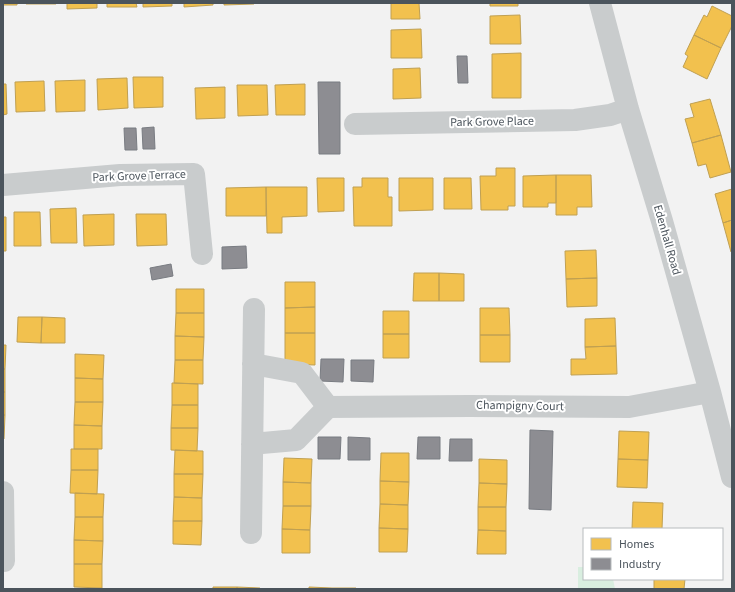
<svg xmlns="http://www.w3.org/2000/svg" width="735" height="592" viewBox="0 0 735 592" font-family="'Source Sans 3',sans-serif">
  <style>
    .green { fill: #d9eee0 }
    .homes { fill: #f2c14e; stroke: #c0a052 }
    .industry { fill: #8d8d92; stroke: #797c82 }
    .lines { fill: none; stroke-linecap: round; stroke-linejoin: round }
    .street { stroke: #c9cccd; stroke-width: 22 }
    .labels { text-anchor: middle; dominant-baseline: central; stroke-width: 4; stroke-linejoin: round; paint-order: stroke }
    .street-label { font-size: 12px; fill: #4b545c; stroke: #fff }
  </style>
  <rect width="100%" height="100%" fill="#f2f2f2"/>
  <path class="green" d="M578 567H584V579H613L615 589H578Z"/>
  <path class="homes" d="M3 3H17V5H3Z
    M26 3H55L56 4H26Z
    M67 3H97V8L67 9Z
    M107 3H136L137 7H107Z
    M143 3H172V6L143 7Z
    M184 3H213V5L184 7Z
    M224 3H254V4L224 5Z
    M391 3H419L420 19H391Z
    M490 3H518V6H490Z
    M712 6 732 16V26L721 48 694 35 704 15 707 17Z
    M520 15 521 44H490V16Z
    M421 29 422 58H391V30Z
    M694 35 721 48 707 79 683 67 688 56 685 54Z
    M521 53V98H492V54Z
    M420 68 421 98 393 99V69Z
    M133 77H163V107L134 108Z
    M127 78 128 108 98 110 97 79Z
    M85 80V111L56 112 55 81Z
    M44 81 45 111 16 112 15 82Z
    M3 84H6L7 114 3 115Z
    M305 84V115H276L275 85Z
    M237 85H267L268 115 238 116Z
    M225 87V118L196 119 195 88Z
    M710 99 721 135 692 143 685 119 694 117 690 104Z
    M721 135 731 172 710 178 706 164 698 166 692 143Z
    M496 168H515V206H508V210H481L480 176H496Z
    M556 175H591L592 207H577V215H556Z
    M556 175V203H548V207H523V176Z
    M317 178H344V211L318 212Z
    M362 178H388V197H392V226H354L353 187H362Z
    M399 178H433V210L399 211Z
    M444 178H471L472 209H444Z
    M266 187H307V216L282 217V233H267Z
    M266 187V216H226V188Z
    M732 189V220L723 223 715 194Z
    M76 208 77 243H51L50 209Z
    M14 212H40L41 246H14Z
    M114 214V245L84 246 83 215Z
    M136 214H166L167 245 137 246Z
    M3 217H6V251H3Z
    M732 220V251L731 252 723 223Z
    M596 250 597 278 566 279 565 251Z
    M414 273H439V301H413Z
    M439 273 464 274V301H439Z
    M597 278V306L567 307 566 279Z
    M285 282H315V307L285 308Z
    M176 289H204V313H176Z
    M315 307V333H285V308Z
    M480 308H509L510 335H480Z
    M383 311H409V334H383Z
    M176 313H204V337L175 336Z
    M18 317H42L41 343 17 342Z
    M42 317 65 318V343H41Z
    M615 318 616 346 585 347V319Z
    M285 333H315V365L285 364Z
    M383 334H409V358H383Z
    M480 335H510V362H480Z
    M175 336 204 337 203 360H175Z
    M3 345H6L5 369H3Z
    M616 346 617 374 571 375V359H586L585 347Z
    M75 354 104 355 103 379 75 378Z
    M175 360H203V384L174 383Z
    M3 369H5V392H3Z
    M75 378 103 379V402H75Z
    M172 383 198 384V405H172Z
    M3 392H5V415H3Z
    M75 402H103L102 426 74 425Z
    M172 405H198V428H171Z
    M3 415H5L4 439H3Z
    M74 425 102 426V449H74Z
    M171 428H198L197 451 171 450Z
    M619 431 649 432 648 460 618 459Z
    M71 449H98V470H71Z
    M175 450 203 451V474H174Z
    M381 453H409V482L380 481Z
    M284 458 312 459 311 483 283 482Z
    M479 459 507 460V484L479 483Z
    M618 459 648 460 647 488 617 487Z
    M71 470H98L97 494 70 493Z
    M174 474H203L202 498 174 497Z
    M380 481 409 482 408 505 380 504Z
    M283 482 311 483V506H283Z
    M479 483 507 484 506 507H478Z
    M75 493 104 494 103 517H75Z
    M174 497 202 498V521H173Z
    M633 502 663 503 662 529H632Z
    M380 504 408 505V529L379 528Z
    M283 506H311L310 530 282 529Z
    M478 507H506V531L478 530Z
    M75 517H103V541L74 540Z
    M173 521H202L201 545 173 544Z
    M379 528 408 529 407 552H379Z
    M282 529 310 530V553H282Z
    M478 530 506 531V554H477Z
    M74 540 103 541 102 564H74Z
    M74 564H102V588L74 587Z
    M654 579H685L684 589H654Z
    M213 587H237V589H213Z
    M237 587 260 588V589H237Z
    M309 587 332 588V589H309Z
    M332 588H356V589H332Z"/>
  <path class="industry" d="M457 56H467L468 83H458Z
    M318 82H340V154H319Z
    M154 127 155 149H143L142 128Z
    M124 128H136L137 150H125Z
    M246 246 247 268 222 269V247Z
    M171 264 173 276 152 280 150 268Z
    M321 359H344L343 382 320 381Z
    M351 360H374L373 382 351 381Z
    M530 430 553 431 551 510 529 509Z
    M318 437H341L340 459H318Z
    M348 437 370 438V460H348Z
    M418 437H440V459H417Z
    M450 439H472V461H449Z"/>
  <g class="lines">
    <path class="street" d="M600 3 628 109 662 221 710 392 732 477
      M355 124 575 120 610 115 628 109
      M3 185 120 175 194 174 202 254
      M253 364 302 373 328 407
      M252 444 296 440 328 407 469 406 629 407 710 392
      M3 492 4 561
      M251 533 254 309"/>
  </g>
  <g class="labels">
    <g class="street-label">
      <text transform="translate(492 122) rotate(-1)">Park Grove Place</text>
      <text transform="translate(139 176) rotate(-2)">Park Grove Terrace</text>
      <text transform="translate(667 240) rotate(74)">Edenhall Road</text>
      <text transform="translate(520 406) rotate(1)">Champigny Court</text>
    </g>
  </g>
  <rect width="735" height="592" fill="none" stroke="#4b545c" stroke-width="8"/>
  <rect x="583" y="528" width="140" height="52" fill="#ffffff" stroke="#b7bbbe"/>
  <rect x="591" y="538" width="20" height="12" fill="#f2c14e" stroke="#b7bbbe"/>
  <text x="619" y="548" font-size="12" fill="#4b545c">Homes</text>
  <rect x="591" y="558" width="20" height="12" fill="#8d8d92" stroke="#b7bbbe"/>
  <text x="619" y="568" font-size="12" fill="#4b545c">Industry</text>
</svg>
